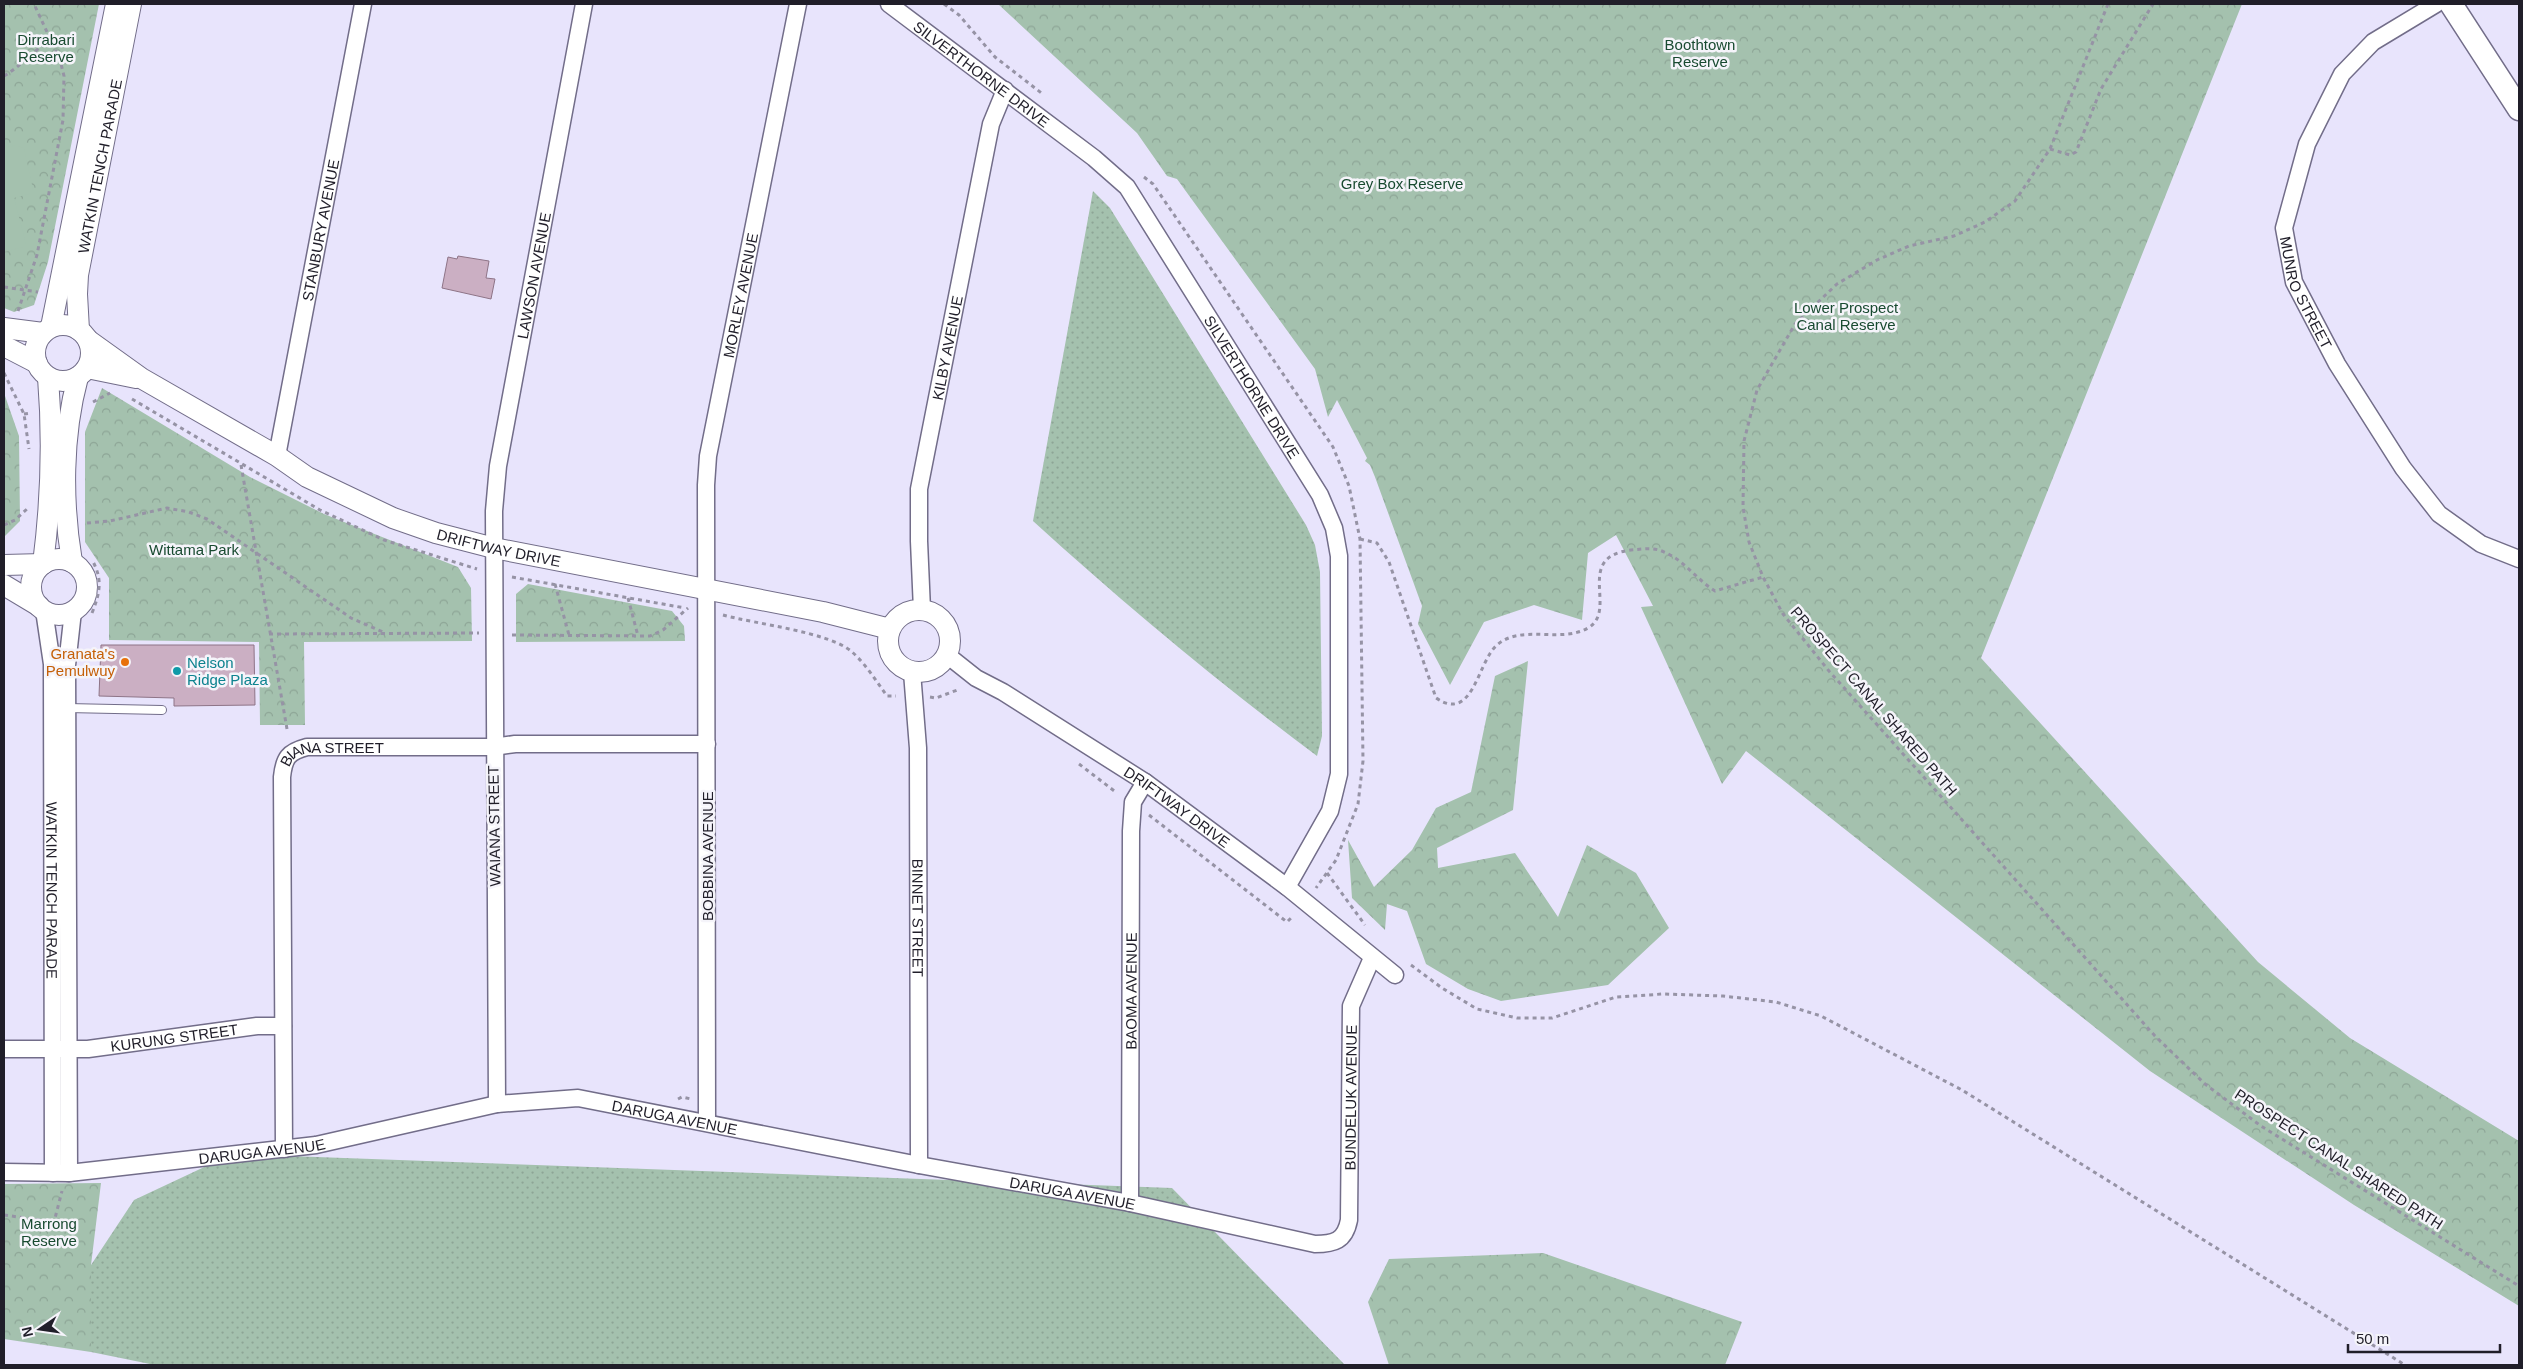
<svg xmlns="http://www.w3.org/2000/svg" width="2523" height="1369" viewBox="0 0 2523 1369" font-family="Helvetica,sans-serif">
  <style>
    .grass { fill: url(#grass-dots) }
    .forest { fill: url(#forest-crowns) }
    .pitch { fill: #a4c1ae }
    .building { fill: #cbafc3; stroke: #8e7487 }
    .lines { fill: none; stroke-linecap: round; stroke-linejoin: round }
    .service-casing { stroke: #726d89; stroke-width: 10 }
    .minor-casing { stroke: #726d89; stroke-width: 19 }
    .tertiary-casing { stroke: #726d89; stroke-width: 22 }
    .secondary-casing { stroke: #726d89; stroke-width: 25 }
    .path { stroke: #9693a5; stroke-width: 3; stroke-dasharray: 4 4; stroke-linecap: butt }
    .service { stroke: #fff; stroke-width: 8 }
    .minor { stroke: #fff; stroke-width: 16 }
    .tertiary { stroke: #fff; stroke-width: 20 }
    .secondary { stroke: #fff; stroke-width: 22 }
    .food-dot { fill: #e8710a; stroke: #f5f4fa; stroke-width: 2 }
    .culture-dot { fill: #0f9aa8; stroke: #f5f4fa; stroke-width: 2 }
    .labels { text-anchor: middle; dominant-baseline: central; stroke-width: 5; stroke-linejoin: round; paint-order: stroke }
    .park-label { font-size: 15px; fill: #184a30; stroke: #f5f4fa }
    .street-label { font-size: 15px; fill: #201e29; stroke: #f5f4fa }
    .food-label { font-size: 15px; fill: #c56008; stroke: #f5f4fa; text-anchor: end }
    .culture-label { font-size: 15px; fill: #0d838f; stroke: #f5f4fa; text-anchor: start }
  </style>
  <defs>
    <pattern id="grass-dots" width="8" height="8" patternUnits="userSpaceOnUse" patternTransform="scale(1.25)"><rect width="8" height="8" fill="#a4c1ae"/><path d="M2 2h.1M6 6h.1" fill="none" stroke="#8da596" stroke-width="1.8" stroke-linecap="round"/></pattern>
    <pattern id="forest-crowns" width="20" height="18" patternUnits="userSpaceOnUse" patternTransform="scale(1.25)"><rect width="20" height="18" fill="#a4c1ae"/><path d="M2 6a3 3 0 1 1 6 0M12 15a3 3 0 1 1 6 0" fill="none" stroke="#8da596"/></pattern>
  </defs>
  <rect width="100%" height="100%" fill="#e8e4fc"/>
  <path class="grass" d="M1093 191 1110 208 1306 525 1315 545 1320 572 1322 736 1317 756C1219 683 1124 604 1033 521Z
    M232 1154 1172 1188 1345 1365H155L91 1352V1265L134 1200Z"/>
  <path class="forest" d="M4 4H99L48 262 34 305 14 312 4 308Z
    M998 4H2242L1981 658 2258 962 2350 1038 2519 1141V1306L2354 1205 2150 1071 1746 751 1722 784 1641 607 1653 606 1616 535 1588 553 1582 620 1534 605 1484 622 1450 685 1418 624 1422 606 1375 477 1370 465 1365 461 1367 458 1337 400 1328 417 1315 369 1177 179 1167 176 1137 133Z
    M102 388 250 477 324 514 458 567 471 588 472 641 304 642 305 725H260L259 642 109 640V578L85 542V432Z
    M4 393 19 436 20 521 4 537Z
    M528 584 672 611 684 626 685 641 516 642V594Z
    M1528 661 1513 810 1437 848 1438 868 1515 853 1558 917 1587 845 1636 873 1669 928 1608 985 1501 1001 1468 989 1426 964 1407 911 1387 904 1385 930 1352 898 1348 840 1374 887 1412 850 1436 808 1471 792 1495 676Z
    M101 1183 91 1265V1352L4 1339V1184Z
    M1543 1253 1742 1322 1725 1365H1389L1368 1302 1389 1259Z"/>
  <path class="pitch" d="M17 145 24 149 33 189 29 194 14 198 26 244 23 247 4 252V148Z"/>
  <path class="building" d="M458 256 489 261 486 278 495 279 491 299 442 288 448 257 457 259Z
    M101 645H254L255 705 174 706V698L99 696Z"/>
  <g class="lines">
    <defs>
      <path id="service" d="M67 708 162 710"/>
      <g id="minor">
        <path id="s1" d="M889 4 1094 158 1127 187 1320 495 1334 528 1339 556V774L1330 811 1287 887"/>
        <path id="s2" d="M2436 4 2373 42 2342 74 2307 144 2284 228 2294 282 2337 364 2403 468 2439 514 2481 544 2519 559"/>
        <path id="s3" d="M277 456 363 4"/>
        <path id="s4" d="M44 610 52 664 53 1173"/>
        <path id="s5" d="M922 610 919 541V489L991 124 1005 90"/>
        <path id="s6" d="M947 655 976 678 1003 692 1145 782 1287 887 1395 975"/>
        <path id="s7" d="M912 672 918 748 919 1165"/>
        <path id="s8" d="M4 1049H88L257 1026H283"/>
        <path id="s9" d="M497 1104 494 511 498 466 584 4"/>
        <path id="s10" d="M707 1122 706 485 708 456 798 4"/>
        <path id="s11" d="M284 1149 282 777C284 758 288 752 307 747H493L515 744H707"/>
        <path id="s12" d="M4 1172 69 1173 316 1145 497 1104 578 1098 919 1165 1130 1203 1315 1244C1334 1244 1345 1241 1349 1220L1351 1006 1372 958"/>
        <path d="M69 1173 67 665 73 611"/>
        <path id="s13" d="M1130 1203 1131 831 1133 802 1145 782"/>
      </g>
      <g id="tertiary">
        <circle cx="63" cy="353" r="28"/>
        <path d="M51 327 116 4"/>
        <path d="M4 328 43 333"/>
        <path id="s14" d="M79 330 77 294 78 275 131 4"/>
        <path id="s15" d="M88 340 141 378 277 456 307 477 393 518 436 533 494 548 823 612 890 629"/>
        <path d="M4 346 37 363"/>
        <path d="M87 368 136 378"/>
        <circle cx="59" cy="587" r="28"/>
        <path d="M72 562C62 502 62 436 78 377"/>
        <path d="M43 564C51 502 53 439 48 377"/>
        <path d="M4 565 43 564"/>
        <path d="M4 585 39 606"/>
        <circle cx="919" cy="641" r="31"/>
      </g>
      <path id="secondary" d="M2451 4 2519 109"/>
    </defs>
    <use href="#service" class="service-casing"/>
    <use href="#minor" class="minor-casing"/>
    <use href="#tertiary" class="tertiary-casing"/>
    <use href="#secondary" class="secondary-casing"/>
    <path class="path" d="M944 4 959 15 995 57 1044 95
      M2108 4 2050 149 2015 201 1985 222 1954 236 1909 246 1877 260 1837 284 1795 324 1757 390 1744 441 1743 507 1749 542 1763 577 1783 614 1829 671 2155 1036 2205 1084 2261 1126 2519 1286
      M4 76C21 66 34 50 52 39
      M2050 149 2070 155 2076 152 2101 89 2153 4
      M1144 177 1153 184 1333 447 1349 486 1360 539 1363 761 1358 804 1336 860 1316 888
      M4 287 38 292
      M18 311 37 255 63 120 64 76 60 60 34 4
      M4 373 24 414 29 449
      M132 399 320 510 384 540 477 569
      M93 402 110 393
      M24 414 31 413
      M241 465 287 729
      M87 523 110 521 167 508 189 512 207 519 351 618 383 632
      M4 525 15 520 27 509
      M1360 539 1377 543 1389 562 1436 698C1473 723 1477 664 1496 646 1520 623 1560 644 1588 628 1619 610 1573 557 1631 550 1642 549 1654 547 1664 552 1684 560 1697 580 1715 591L1763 577
      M512 577 685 608
      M555 584 569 635
      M628 598 638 636
      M92 613C100 593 103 579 92 560
      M723 615C756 624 828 632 851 651 866 664 876 681 887 696H896
      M269 634 479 633
      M512 635 650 636 663 630 688 608
      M930 697 936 698 960 689
      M1079 764 1117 793
      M1149 815 1287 922 1293 916
      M1327 873 1365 925
      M1411 965 1442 988 1477 1009 1517 1018H1552L1616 997 1663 994 1723 996 1776 1002 1821 1016 1962 1090 2405 1365
      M678 1099 682 1097 691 1099
      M4 1215 54 1222 62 1191"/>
    <use href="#service" class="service"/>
    <use href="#minor" class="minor"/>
    <use href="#tertiary" class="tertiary"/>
    <use href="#secondary" class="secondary"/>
  </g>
  <circle class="food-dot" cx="125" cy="662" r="5"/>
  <circle class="culture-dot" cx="177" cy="671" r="5"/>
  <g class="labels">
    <g class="park-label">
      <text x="46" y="39">Dirrabari<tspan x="46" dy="17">Reserve</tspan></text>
      <text x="1700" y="44">Boothtown<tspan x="1700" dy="17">Reserve</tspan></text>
      <text x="1402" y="183">Grey Box Reserve</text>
      <text x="1846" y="307">Lower Prospect<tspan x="1846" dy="17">Canal Reserve</tspan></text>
      <text x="194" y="549">Wittama Park</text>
      <text x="49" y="1223">Marrong<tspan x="49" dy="17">Reserve</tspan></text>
    </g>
    <g class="street-label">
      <text stroke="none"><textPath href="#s1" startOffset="116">SILVERTHORNE DRIVE</textPath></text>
      <text stroke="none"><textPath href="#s14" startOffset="166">WATKIN TENCH PARADE</textPath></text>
      <text stroke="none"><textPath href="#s3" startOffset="230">STANBURY AVENUE</textPath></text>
      <text stroke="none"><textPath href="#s9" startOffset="832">LAWSON AVENUE</textPath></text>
      <text stroke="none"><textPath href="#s2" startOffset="352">MUNRO STREET</textPath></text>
      <text stroke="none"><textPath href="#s10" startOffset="830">MORLEY AVENUE</textPath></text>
      <text stroke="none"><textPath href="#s5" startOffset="265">KILBY AVENUE</textPath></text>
      <text stroke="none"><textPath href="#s1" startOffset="536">SILVERTHORNE DRIVE</textPath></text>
      <text stroke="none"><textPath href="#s15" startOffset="464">DRIFTWAY DRIVE</textPath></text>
      <text transform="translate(1874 701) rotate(49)">PROSPECT CANAL SHARED PATH</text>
      <text stroke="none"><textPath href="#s11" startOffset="438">BIANA STREET</textPath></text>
      <text stroke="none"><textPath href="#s6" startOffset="276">DRIFTWAY DRIVE</textPath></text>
      <text transform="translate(494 826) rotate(-91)">WAIANA STREET</text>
      <text transform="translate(707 856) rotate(-90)">BOBBINA AVENUE</text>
      <text stroke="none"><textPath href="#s4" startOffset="281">WATKIN TENCH PARADE</textPath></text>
      <text stroke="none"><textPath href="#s7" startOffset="246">BINNET STREET</textPath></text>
      <text stroke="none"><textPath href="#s13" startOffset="212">BAOMA AVENUE</textPath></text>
      <text stroke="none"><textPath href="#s8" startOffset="171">KURUNG STREET</textPath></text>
      <text stroke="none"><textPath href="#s12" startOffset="1501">BUNDELUK AVENUE</textPath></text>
      <text stroke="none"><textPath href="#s12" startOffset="679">DARUGA AVENUE</textPath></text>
      <text stroke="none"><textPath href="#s12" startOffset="259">DARUGA AVENUE</textPath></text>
      <text transform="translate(2339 1159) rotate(33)">PROSPECT CANAL SHARED PATH</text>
      <text stroke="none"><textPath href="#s12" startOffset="1084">DARUGA AVENUE</textPath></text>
    </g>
    <g class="food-label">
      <text x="115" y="653">Granata's<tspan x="115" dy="17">Pemulwuy</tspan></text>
    </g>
    <g class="culture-label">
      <text x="187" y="662">Nelson<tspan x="187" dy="17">Ridge Plaza</tspan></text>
    </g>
  </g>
  <rect width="2523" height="1369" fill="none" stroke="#201e29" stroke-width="10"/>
  <g transform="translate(40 1329) rotate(257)" stroke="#f5f4fa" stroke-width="4" paint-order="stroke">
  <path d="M0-4L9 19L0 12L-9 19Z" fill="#201e29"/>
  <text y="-8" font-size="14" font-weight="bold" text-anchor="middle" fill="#201e29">N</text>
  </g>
  <path d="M2348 1344v8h152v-8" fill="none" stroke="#201e29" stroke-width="2.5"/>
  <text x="2356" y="1344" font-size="15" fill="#201e29" stroke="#f5f4fa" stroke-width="4" paint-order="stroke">50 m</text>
</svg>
